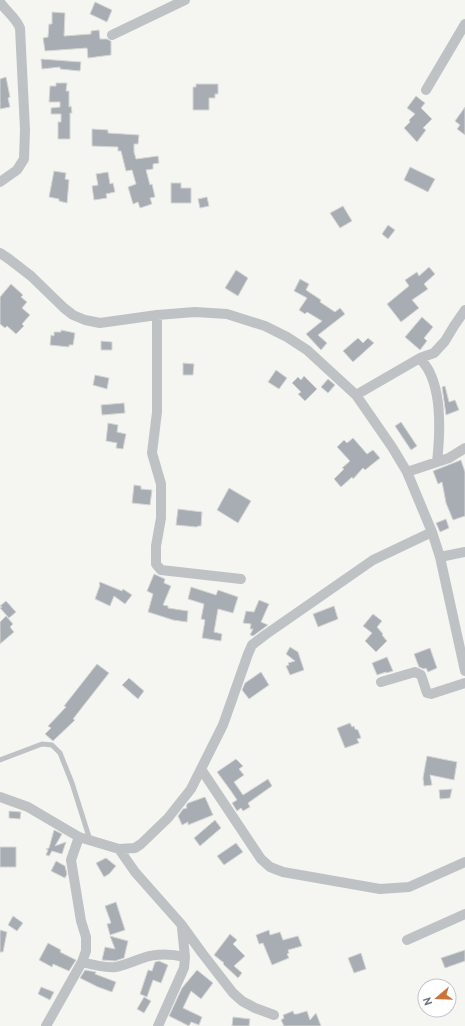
<svg xmlns="http://www.w3.org/2000/svg" width="465" height="1026" viewBox="0 0 465 1026" font-family="Overpass,sans-serif">
  <style>
    .building { fill: #a8adb3; stroke: #d6d7d5 }
    .lines { fill: none; stroke-linecap: round; stroke-linejoin: round }
    .service { stroke: #bfc2c5; stroke-width: 5 }
    .minor { stroke: #bfc2c5; stroke-width: 10 }
  </style>
  <rect width="100%" height="100%" fill="#f5f5f2"/>
  <path class="building" d="M95 2 112 10 107 22 90 14Z
    M52 12 65 13 64 36 91 34V31L99 30 100 39H107L111 41V55L88 58 87 48 45 51 43 38 48 37 49 24H52Z
    M41 59 81 62 80 71 60 69V67L42 69Z
    M6 77 10 97 8 98 10 107 0 109V79Z
    M56 83H67L66 91H69V107L71 106 72 113H70V139H58V122H61V114H51V108L60 107V102H49L50 86H56Z
    M196 84H218V94H215V98H209V110H193V87H196Z
    M416 96 425 103 421 108 432 119 423 128 426 130 417 142 404 128 410 122 409 120 415 114 407 108Z
    M465 107V135L457 129 460 125 455 121Z
    M92 129 108 130V133L139 135 138 144H134V152L136 159 158 156 159 163 153 164V169L146 170 150 185 152 184 155 197 150 198 152 204 140 208 138 202 133 204 128 187 136 184 132 170 126 171 121 151H118V147L92 146Z
    M410 167 435 179 428 192 404 180Z
    M54 171 66 173 65 179 69 180 67 203 59 201V199L49 197Z
    M108 172 110 184 113 183 115 192 106 194 107 198 94 200 92 186 98 185 96 174Z
    M171 183H181V188H191V203H171Z
    M207 197 209 206 200 208 198 199Z
    M343 206 352 221 340 228 330 213Z
    M388 225 395 230 388 239 382 234Z
    M429 267 435 274 424 284 428 289 412 300 419 308 401 322 387 304 409 286 405 280 417 272 419 276Z
    M236 270 248 278 238 296 225 288Z
    M300 279 309 284 306 290 321 300 320 302 335 312 340 308 345 314 318 335 327 343 321 350 306 334 322 321 307 312 305 314 299 310 307 298 294 291Z
    M11 284 23 295 21 297 27 302 22 308 30 315 22 324 24 326 16 334 7 326 5 328 0 324V297Z
    M422 317 433 327 424 338 427 341 420 350 405 337Z
    M61 330 75 333 73 345H69V347L50 345 51 335 54 336V332H61Z
    M358 338 363 343 368 338 374 343 353 362 343 351Z
    M101 341 112 342V350H101Z
    M183 363 194 364 193 375H183Z
    M276 370 287 378 279 389 268 382Z
    M95 375 109 378 107 389 93 385Z
    M304 376 317 389 305 401 298 394 301 392 292 383 298 377 301 380Z
    M328 379 335 385 328 393 321 387Z
    M445 386 449 402 455 400 459 410 446 415 442 387Z
    M124 403 125 413 102 415 101 405Z
    M401 422 417 446 411 450 395 426Z
    M108 423 118 425 117 432 126 434 123 449 116 448 117 443 106 441Z
    M353 438 367 454 373 450 380 458 365 470 363 468 353 479 352 477 341 487 334 479 344 469 342 468 350 461 337 447 344 440 347 443Z
    M461 460 465 472V516L453 520 446 503 442 482 438 484 433 471Z
    M134 485 141 486V489L152 490 150 505 132 503Z
    M229 488 251 501 238 523 217 510Z
    M178 509 202 512 201 526H198L197 527 176 525Z
    M446 519 449 528 440 532 436 523Z
    M154 574 165 579 164 583 171 586 163 605 168 606V608L188 611 187 622 173 620 148 612 153 594 147 591Z
    M100 582 122 591 123 589 132 595 125 604 114 596 110 606 95 599 100 585 99 584Z
    M191 587 216 595 218 590 238 597 233 613 218 609 214 632 222 634 221 641 202 638 205 620 201 619 204 604 188 599Z
    M259 600 269 604 261 622 268 625 253 636 250 635 253 629H250L251 624 243 623 246 611 254 612Z
    M6 601 16 612 9 618 0 608 2 607 0 606Z
    M334 606 338 619 318 627 313 614Z
    M373 614 382 621 377 627 383 634 382 635 387 641 376 652 365 641 372 633 363 626Z
    M6 616 13 624 10 627 14 632 0 644V622Z
    M290 647 298 652 304 670 290 675 286 666 289 665 288 663 295 661 286 654Z
    M430 648 437 668 428 672 426 668 424 669 419 667 414 654Z
    M387 657 393 671 386 673V672L377 675 372 663Z
    M97 664 109 673 73 719 75 720 53 741 45 734 51 728 48 726 66 707 64 706Z
    M261 672 269 685 249 699 242 690 245 683Z
    M129 678 144 691 138 699 122 685Z
    M350 723 352 727 354 726 355 729 358 730 361 738 357 739 359 743 345 748 337 728Z
    M427 756 457 762 454 780 430 775 432 785 424 786 423 778Z
    M236 759 243 766 239 769 244 775 234 782 243 795 268 779 272 786 248 803 250 807 243 811 241 808 237 811 232 803 237 800 231 791 217 772Z
    M452 789 450 798 440 799 439 790Z
    M205 797 213 815 188 825V822L182 825 178 816 183 809 187 808 186 806 188 803Z
    M9 811 21 812 20 819 9 818Z
    M215 820 221 828 200 846 194 838Z
    M54 830 62 834 55 846 66 842 62 854 52 851 49 856 46 855 48 850 46 849 49 848Z
    M236 843 243 852 224 865 217 856Z
    M0 847H16V867H0Z
    M106 858 116 866 109 874 104 877 96 863Z
    M56 861 65 866 67 874 65 878 51 871Z
    M116 902 125 930 110 935 107 924 111 923 105 906Z
    M13 916 23 923 17 931 8 925Z
    M0 930 7 932 3 952H0Z
    M269 930 270 935 280 932 283 940 298 936 302 946 288 950 289 953 287 954 289 958 272 965 263 943 259 944 256 935Z
    M230 934 237 940 233 944 245 956 234 966 242 973 238 978 223 964 224 963 214 955Z
    M110 936 128 941 124 958 115 961 102 960 105 947 115 949Z
    M48 943 61 950 60 952 76 960 69 971 53 964 52 967 39 960Z
    M465 950V961L445 968 441 958Z
    M361 953 366 969 354 973 348 958Z
    M159 961 168 965 161 983 153 980 147 997 140 994 148 970 152 971 155 962Z
    M85 970 96 972 95 974 116 982 112 992 98 987 80 978Z
    M197 970 213 983 201 999 191 991 183 1008 202 1017 199 1025 191 1022 189 1026 169 1016 182 988Z
    M41 987 54 992 50 1000 38 994Z
    M144 997 151 1001 144 1013 137 1009Z
    M293 1011 294 1014H297L307 1011 310 1020 316 1013 321 1026H284L281 1020 284 1018 283 1015Z
    M233 1017 250 1019 249 1026H232Z"/>
  <g class="lines">
    <path class="service" d="M0 760 42 744 52 745 60 753 72 783 90 840"/>
    <path class="minor" d="M0 2C6 11 16 18 20 28L25 130 24 159 17 170 0 182
      M112 35 185 0
      M426 90 465 24
      M0 253 9 259 31 276 64 308 73 315 85 320 100 323 157 315 195 312 227 314 265 326 287 337 307 350 356 395 392 447 407 472 432 532 440 557 465 671
      M157 315V412L152 453 161 484V518L156 546V564L161 570 241 579
      M420 358C423 362 427 367 429 371 442 396 440 435 437 462
      M356 395 420 358 434 353 445 341 454 326 465 310
      M407 472 449 458 465 448
      M440 557 465 552
      M381 682 415 672 421 675 427 693 431 694 465 683
      M201 769 261 859 270 867 283 872 380 889 409 887 465 862
      M0 797 28 807 79 837 119 849 135 848 141 844 168 818 191 789 223 725 248 654 252 645 265 635 373 560 432 532
      M119 849 135 872 181 924 202 953 233 993 242 1001 255 1008 274 1015
      M407 940 465 914
      M82 962C93 965 105 968 116 967 125 965 134 961 143 958 157 953 171 954 185 957
      M46 1026 82 962 86 951V937L81 921 71 860 79 837
      M158 1026 184 968 185 957 182 928"/>
  </g>
  <g transform="translate(437 998) rotate(251)"><circle r="19" fill="#ffffff" stroke="#c3c7cc"/>
  <path d="M0-3L7 15L0 10L-7 15Z" fill="#cc723b"/>
  <text y="-6" font-size="11" font-weight="bold" text-anchor="middle" fill="#68727f">N</text>
  </g>
</svg>
